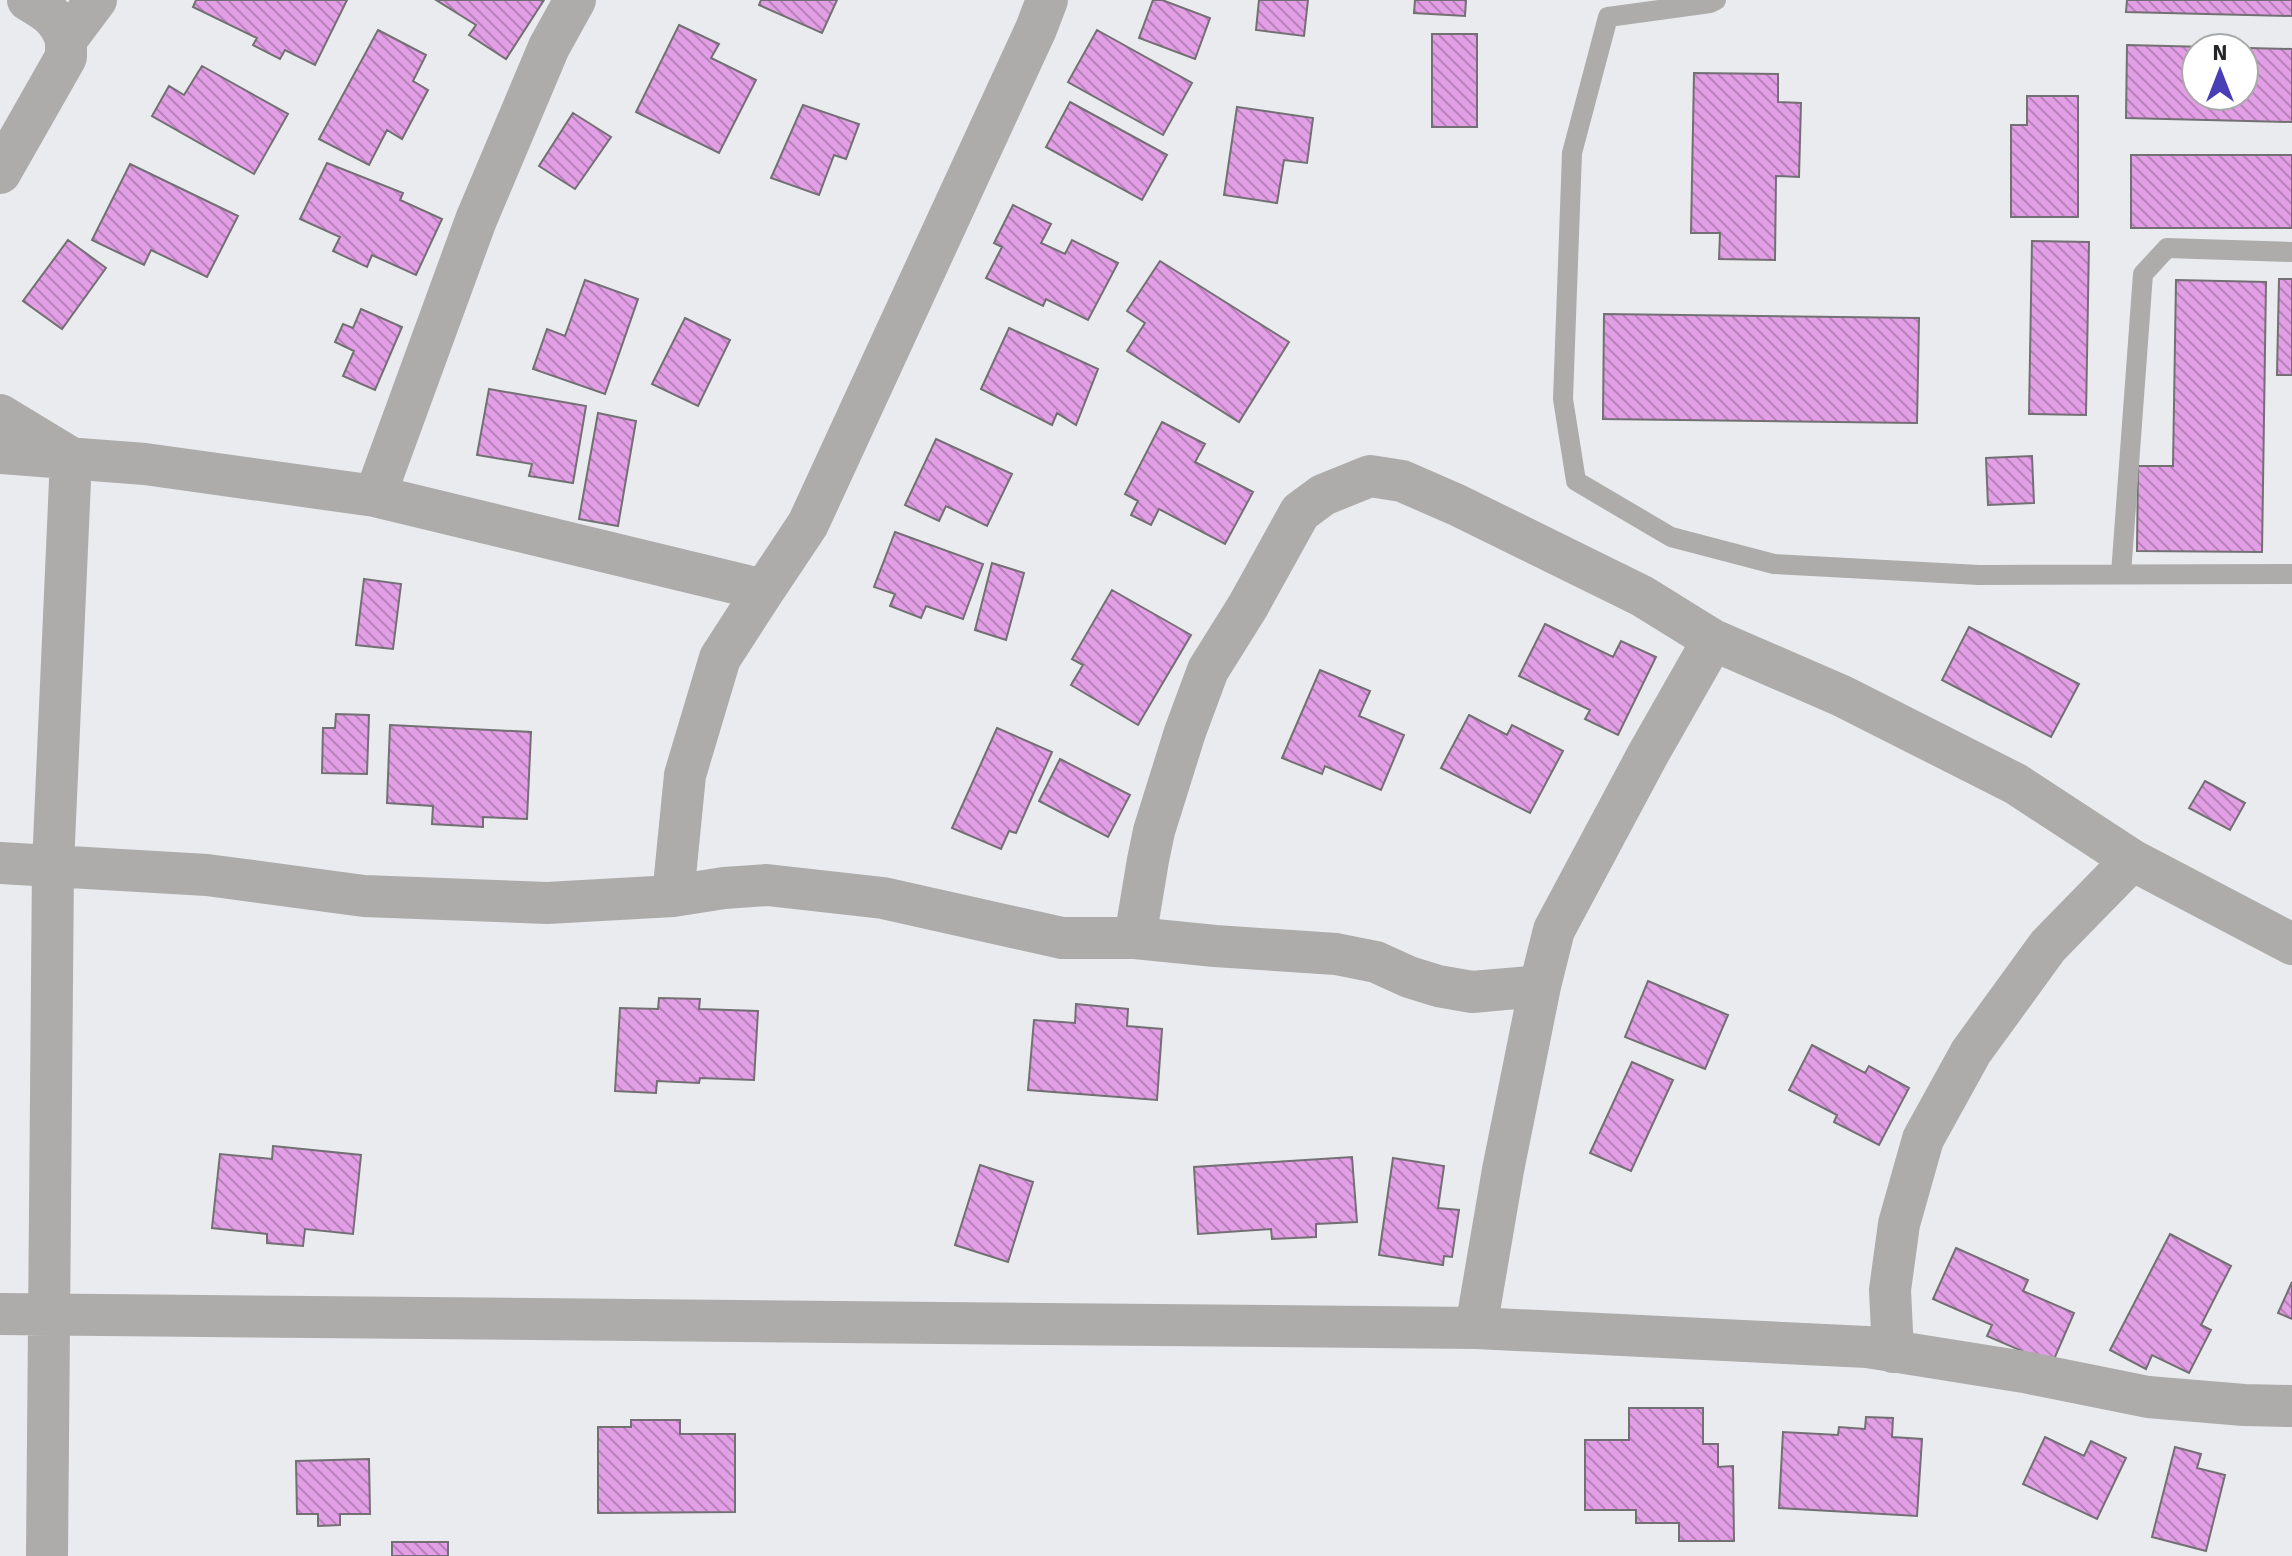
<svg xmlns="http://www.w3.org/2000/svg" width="2292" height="1556" viewBox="0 0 2292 1556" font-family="Signika,sans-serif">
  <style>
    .building { fill: url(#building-back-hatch); stroke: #727072; stroke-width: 2; fill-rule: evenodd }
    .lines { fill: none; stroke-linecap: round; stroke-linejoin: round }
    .service { stroke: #adacab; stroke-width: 20 }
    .minor { stroke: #adacab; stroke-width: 42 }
  </style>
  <defs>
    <pattern id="building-back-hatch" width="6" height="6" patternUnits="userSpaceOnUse" patternTransform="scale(2)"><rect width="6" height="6" fill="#e39fe6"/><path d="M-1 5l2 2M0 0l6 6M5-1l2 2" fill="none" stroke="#b881ba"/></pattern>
  </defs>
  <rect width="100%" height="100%" fill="#e9ebee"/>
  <path class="building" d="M196 0H347L315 65 285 50 280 59 253 45 257 38 193 7Z
    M436 0H544L506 59 469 35 476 25Z
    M761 0H837L822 33 759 5Z
    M1153 0H1162L1210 18 1195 59 1139 38Z
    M1259 0H1308L1304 36 1256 30Z
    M1415 0H1466L1465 16 1414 13Z
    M2127 0H2292V16L2126 12Z
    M679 25 719 44 711 58 756 80 719 153 636 112Z
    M378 30 426 55 413 81 428 90 402 139 387 130 369 165 319 139Z
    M1097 30 1192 83 1163 135 1068 82Z
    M1432 34H1477V127H1432Z
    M2127 45 2292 49V122L2126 118ZM2196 48H2244V96H2196Z
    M202 66 288 114 254 174 152 116 169 86 184 95Z
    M1694 73 1778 74V102L1801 103 1799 177 1776 176 1775 260 1719 259 1720 233H1691Z
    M2027 96H2078V217H2011V125H2027Z
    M1070 102 1167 155 1142 200 1046 147Z
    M803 105 859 124 846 159 834 155 819 195 771 178Z
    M1237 107 1313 118 1307 163 1284 160 1277 203 1224 195Z
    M573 113 611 137 575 189 539 166Z
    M2131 155H2292V228H2131Z
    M327 163 403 193 400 200 442 219 416 275 372 255 367 267 333 251 340 237 300 219Z
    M130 164 238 216 207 277 151 250 144 265 92 240Z
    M1013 205 1051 224 1041 243 1065 254 1072 240 1118 263 1088 320 1046 299 1043 306 986 278 1002 247 994 243Z
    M68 240 106 268 62 329 23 301Z
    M2032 241 2089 242 2086 415 2029 414Z
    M1160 261 1289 342 1239 422 1127 351 1145 323 1127 311Z
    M2279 279H2292V375H2277Z
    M585 280 638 299 605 394 533 369 547 329 565 336Z
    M2176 280 2266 282 2262 552 2137 551 2138 466H2173Z
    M361 309 402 327 375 390 343 376 354 351 335 342 343 324 353 328Z
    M1604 314 1919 318 1917 423 1603 419Z
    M685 318 730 340 698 406 652 384Z
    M1009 328 1098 369 1076 425 1057 413 1052 425 981 389Z
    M489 389 586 406 573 483 529 476 532 464 477 455Z
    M598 413 636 421 618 526 579 519Z
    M1162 422 1205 444 1195 462 1253 492 1225 544 1159 509 1151 525 1131 515 1138 501 1125 494Z
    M936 439 1012 474 987 526 946 506 939 521 905 505Z
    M2032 456 2034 503 1988 505 1986 458Z
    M895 532 983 564 963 619 926 606 921 618 890 606 895 594 874 587Z
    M992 563 1024 573 1006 640 975 630Z
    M364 579 401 584 393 649 356 645Z
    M1112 590 1191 635 1138 725 1071 685 1083 665 1072 659Z
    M1545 624 1613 657 1621 641 1656 657 1618 735 1585 719 1590 710 1519 676Z
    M1969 627 2079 684 2051 737 1942 680Z
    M1320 670 1370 691 1359 716 1404 735 1381 790 1325 766 1322 774 1282 758Z
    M336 714 369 715 367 774 322 773 323 728H335Z
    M1469 715 1507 735 1512 725 1563 751 1530 813 1441 768Z
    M390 725 531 732 527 819 483 817V827L432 824 433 806 387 803Z
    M997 728 1052 752 1016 833 1009 831 1001 849 952 828Z
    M1060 759 1130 795 1108 837 1039 801Z
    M2205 781 2245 803 2230 830 2189 808Z
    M1648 981 1728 1015 1705 1069 1625 1037Z
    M659 998 700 999 699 1009 758 1011 754 1080 700 1078 699 1083 657 1081 656 1093 615 1091 620 1008 658 1009Z
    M1076 1004 1128 1009 1127 1026 1162 1029 1157 1100 1028 1090 1034 1020 1075 1023Z
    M1812 1045 1865 1073 1869 1066 1909 1088 1879 1145 1834 1122 1837 1115 1789 1090Z
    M1632 1062 1673 1080 1631 1171 1590 1153Z
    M273 1146 361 1155 353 1234 305 1229 303 1246 267 1243V1234L212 1228 220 1154 272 1159Z
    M1352 1157 1357 1222 1316 1224V1237L1272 1239 1271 1229 1198 1234 1194 1167Z
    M1393 1158 1444 1166 1438 1208 1459 1210 1452 1257 1444 1256 1443 1265 1379 1255Z
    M980 1165 1033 1182 1008 1262 955 1245Z
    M2170 1234 2231 1266 2201 1325 2211 1330 2189 1373 2152 1355 2146 1369 2110 1350Z
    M1956 1248 2028 1280 2023 1291 2074 1313 2052 1364 1987 1336 1992 1325 1933 1299Z
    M2292 1282V1319L2278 1313Z
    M1629 1408H1703V1444H1718V1467L1733 1466 1734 1541H1679V1523H1636V1510H1585V1440H1629Z
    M1866 1417 1893 1418 1892 1437 1922 1439 1917 1516 1779 1508 1783 1432 1838 1435 1839 1427 1865 1429Z
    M631 1420H680V1434H735V1512L598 1513V1427H631Z
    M2045 1437 2084 1456 2091 1441 2126 1458 2097 1519 2023 1484Z
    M2175 1447 2201 1454 2197 1468 2225 1475 2206 1551 2152 1537Z
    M369 1459 370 1514H340V1525L318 1526V1514H297L296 1461Z
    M392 1542H448V1556H392Z"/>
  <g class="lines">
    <path class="service" d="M1716 0 1710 3 1608 17 1572 153 1563 399 1576 481 1671 537 1774 564 1979 575 2292 574
      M2121 574 2143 274 2167 248 2292 252"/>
    <path class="minor" d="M28 0C47 11 59 18 66 40L96 0
      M0 173 66 57V40
      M0 415 71 458 53 865 47 1556
      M0 453 145 464 375 496 764 590 720 658 685 775 673 896
      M375 496 476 220 549 47 575 0
      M764 590 808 524 1036 29 1047 0
      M1713 640 1842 696 2016 784 2132 860 2292 944
      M0 863 207 875 364 896 547 903 673 896 724 888 767 885 883 898 1062 938H1135L1215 946 1336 954 1376 962 1409 977 1438 986 1472 992 1540 986 1503 1170 1476 1328
      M1135 938 1148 860 1154 831 1185 732 1208 670 1248 606 1300 512 1323 495 1370 476 1402 481 1457 505 1642 596 1713 640 1647 756 1554 930 1540 986
      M0 1314 1476 1328 1867 1347 2024 1372 2148 1397 2244 1405 2292 1406
      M1893 1352 1890 1290 1899 1224 1923 1139 1971 1052 2048 946 2132 860"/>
  </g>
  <g transform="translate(2220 72)"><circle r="38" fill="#ffffff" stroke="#a7a8a8" stroke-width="2"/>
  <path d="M0-6L14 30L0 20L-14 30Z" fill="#493eb5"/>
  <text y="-12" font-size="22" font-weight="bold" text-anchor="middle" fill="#242526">N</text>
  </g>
</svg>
